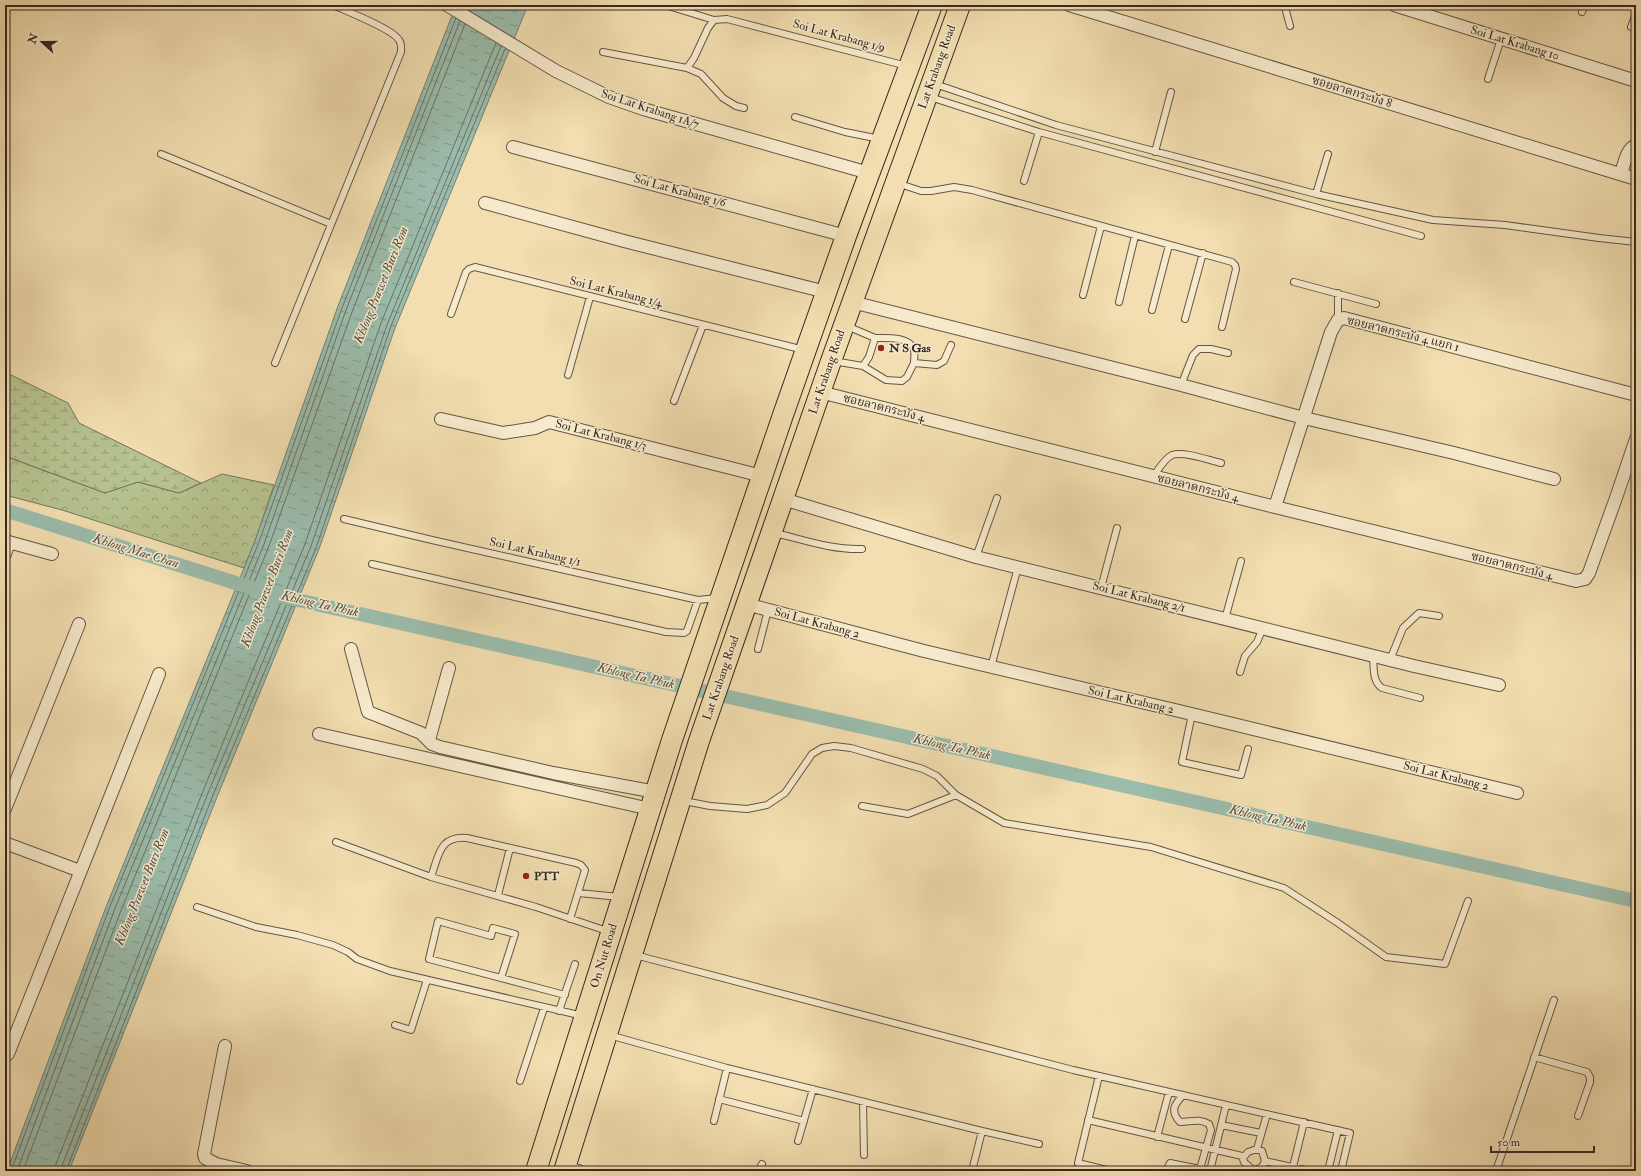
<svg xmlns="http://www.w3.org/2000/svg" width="1641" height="1176" viewBox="0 0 1641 1176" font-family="'IM FELL Double Pica','Noto Serif Thai',serif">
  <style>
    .forest { fill: url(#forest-crowns); stroke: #767658 }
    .wetland { fill: url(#wetland-marsh); stroke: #767658 }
    .water { fill: url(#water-ripples); stroke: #738174 }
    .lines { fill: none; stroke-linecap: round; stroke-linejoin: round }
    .shore { stroke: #687266; stroke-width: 1 }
    .canal { stroke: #9bbcac; stroke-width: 14 }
    .lane-casing { stroke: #655645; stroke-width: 8 }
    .street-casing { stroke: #655645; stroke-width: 14 }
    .primary-casing { stroke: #362921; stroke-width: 22 }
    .lane { stroke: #f7eacc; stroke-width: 6 }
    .street { stroke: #f7eacc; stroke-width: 12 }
    .primary { stroke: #f2deb0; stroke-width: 20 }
    .poi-dot { fill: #8f2418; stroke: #f7eacc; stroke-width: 1.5 }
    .labels { text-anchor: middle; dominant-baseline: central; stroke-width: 3; stroke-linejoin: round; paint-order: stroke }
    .street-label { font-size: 12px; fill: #362921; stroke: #f7eacc }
    .poi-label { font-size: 12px; font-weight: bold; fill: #362921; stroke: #f7eacc; text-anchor: start }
    .water-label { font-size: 13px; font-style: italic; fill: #4f4e44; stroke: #f7eacc }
  </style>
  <defs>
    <pattern id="forest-crowns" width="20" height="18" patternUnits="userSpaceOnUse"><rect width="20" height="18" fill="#b6c28f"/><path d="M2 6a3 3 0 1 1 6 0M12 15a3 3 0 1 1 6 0" fill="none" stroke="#959e74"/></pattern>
    <pattern id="wetland-marsh" width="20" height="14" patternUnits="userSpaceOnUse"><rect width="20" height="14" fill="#b6c28f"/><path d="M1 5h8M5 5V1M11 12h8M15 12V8" fill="none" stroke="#959e74"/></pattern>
    <pattern id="water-ripples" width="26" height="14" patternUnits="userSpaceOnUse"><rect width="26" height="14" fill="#9bbcac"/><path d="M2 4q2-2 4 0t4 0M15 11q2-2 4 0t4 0" fill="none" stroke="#7f998c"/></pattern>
  </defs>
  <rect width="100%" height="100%" fill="#f2deb0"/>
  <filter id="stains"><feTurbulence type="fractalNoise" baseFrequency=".005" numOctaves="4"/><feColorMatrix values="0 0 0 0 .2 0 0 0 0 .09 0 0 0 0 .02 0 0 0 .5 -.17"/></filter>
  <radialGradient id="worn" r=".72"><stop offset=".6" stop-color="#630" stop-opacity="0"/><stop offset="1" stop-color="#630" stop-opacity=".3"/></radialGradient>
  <path class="forest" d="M5 456 105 493 138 482 179 493 222 474 274 485 255 541 244 568 62 510 5 495Z"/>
  <path class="wetland" d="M5 372 68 403 79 423 201 483 179 493 138 482 105 493 5 456Z"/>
  <path class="water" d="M459 5H528L395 328 319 549 217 797 69 1171H7L106 907 255 541 338 306 451 18Z"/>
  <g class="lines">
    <path class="shore" d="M11 1171 109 909 259 542 342 308 456 18
      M17 1171 114 911 264 544 346 310 460 21
      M23 1171 120 913 269 546 352 312 465 24
      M54 1171 56 1164 203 791 305 544 381 323 496 43
      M60 1171 208 793 311 546 387 325 501 46
      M66 1171 213 795 316 548 391 326 505 49"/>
    <path class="canal" d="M5 510 255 589
      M280 596 1636 901"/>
    <defs>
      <path id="lane" d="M665 5 714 20
        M1287 5 1286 11 1290 26
        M1582 12 1585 5
        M1631 27 1636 14
        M603 52 687 68 694 58 708 28 714 20 727 19 907 66
        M687 68 701 74 723 98 736 106 744 108
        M1488 79 1501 39
        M935 84 1056 125 1316 194 1433 220 1505 225 1599 238 1636 242
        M930 97 1039 132 1421 236
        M795 117 845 132 880 139
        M1155 152 1171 92
        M161 154 331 224
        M1024 181 1039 132
        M897 183 921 191H931L954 187 972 190 1232 262 1235 265 1236 269 1222 327
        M1316 194 1328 154
        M1294 282 1376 304
        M1338 293V320
        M1083 295 1101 226
        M1119 302 1135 236
        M1152 310 1169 245
        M451 314 466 272 469 269 475 267 804 350
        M1185 319 1203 253
        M875 338C886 338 910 336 914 350 915 354 914 359 914 363
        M833 361 863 366 869 357 875 338 847 326
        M275 363 401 52C401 48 402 44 399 40 393 29 346 11 333 5
        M863 366 886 380 902 381 907 377 914 363 937 365 944 361 951 345
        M568 375 590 297
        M1181 385 1193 355 1199 349H1211L1228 353
        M674 401 703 325
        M1153 477C1158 470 1164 459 1172 455 1184 451 1208 460 1221 463
        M344 519 432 540 698 600 717 598
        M775 533C804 540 832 550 862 549
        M976 557 997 498
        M372 564 666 632 684 633 687 631 698 600
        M1101 588 1117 528
        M1225 619 1241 561
        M758 649 768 610
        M1373 656C1374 667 1372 681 1382 688L1420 698
        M1390 660 1403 628 1419 613 1439 616
        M991 667 1018 567
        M1240 672 1245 656 1257 642 1263 628
        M1192 714 1182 762 1241 775 1248 749
        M684 801 710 806 747 809 767 805 785 793 812 754 822 748 834 746 851 748 923 769 937 776 956 795 1004 823 1151 847 1284 888 1338 923 1386 957 1445 964 1468 901
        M862 806 908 814 956 795
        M336 842 431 877 536 907 610 932
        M431 877C439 855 439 836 467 838L576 863 581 865 585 870 570 919
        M579 893 619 897
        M498 895 510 848
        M197 907 256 927 297 935 333 945 348 952 357 959 390 971 583 1016
        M635 955 1073 1070 1350 1133 1341 1171
        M501 978 515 934 493 928 491 936 438 921 429 959 565 995
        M559 1011 575 964
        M395 1025 411 1030 427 980
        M609 1035 727 1068 982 1131 1039 1144
        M1534 1057 1587 1072 1590 1077V1082L1578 1116
        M1099 1076 1078 1163 1111 1171
        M520 1081 544 1008
        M719 1099 804 1121
        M863 1102 864 1155
        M1088 1120 1242 1156 1244 1162 1253 1170C1260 1169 1263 1167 1265 1161L1262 1151 1257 1149 1248 1152 1243 1158
        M714 1121 727 1068
        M1221 1125 1261 1133
        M1157 1137 1169 1092
        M798 1141 813 1089
        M1257 1149 1267 1114
        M1265 1161 1310 1171
        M758 1171 762 1164
        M972 1171 982 1131
        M1166 1171 1170 1163 1200 1169 1211 1130 1209 1124C1199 1118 1191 1122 1180 1122 1170 1111 1174 1105 1183 1095
        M1210 1171 1226 1105
        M1292 1171 1304 1122
        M1328 1171 1338 1130
        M1496 1171 1554 1000"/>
      <path id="street" d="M447 5 556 71 609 97 643 109 869 173
        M1069 5 1636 179
        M1394 5 1636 81
        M513 147 846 236
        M1621 174C1624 165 1626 149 1636 145
        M485 203 624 241 826 292
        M852 302 1181 385 1304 418 1454 453 1554 479
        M820 392 1275 507 1576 581 1585 579 1589 573 1617 495 1636 439
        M441 419 503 433 535 428 549 422 762 476
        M783 499 976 557 1414 666 1499 685
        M1275 507 1331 332 1338 320 1344 318 1636 395
        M5 541 52 554
        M5 554 9 542
        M746 604 924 651 1175 710 1517 793
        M351 649 368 712 421 733 432 744 440 747 553 773 656 792
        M319 734 650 809
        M429 740 449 668
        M5 809 79 624
        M5 843 80 871
        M225 1046 204 1154 205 1158 216 1164 247 1171
        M8 1054 159 674
        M565 1168 579 1171"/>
      <path id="primary" d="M536 1171 672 740 783 415 846 236 932 5
        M564 1171 699 741 831 361 960 5"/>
    </defs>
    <use href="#lane" class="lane-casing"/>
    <use href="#street" class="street-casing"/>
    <use href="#primary" class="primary-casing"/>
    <use href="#lane" class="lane"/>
    <use href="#street" class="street"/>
    <use href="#primary" class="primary"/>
  </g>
  <g class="poi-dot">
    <circle cx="881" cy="348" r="4"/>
    <circle cx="526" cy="876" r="4"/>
  </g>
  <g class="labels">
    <g class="street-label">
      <text transform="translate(839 36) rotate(15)">Soi Lat Krabang 1/9</text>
      <text transform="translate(1515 43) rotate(17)">Soi Lat Krabang 10</text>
      <text transform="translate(937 67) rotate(-70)">Lat Krabang Road</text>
      <text transform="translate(1352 92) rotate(17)">ซอยลาดกระบัง 8</text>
      <text transform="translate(650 109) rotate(18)">Soi Lat Krabang 1A/7</text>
      <text transform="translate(680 191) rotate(15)">Soi Lat Krabang 1/6</text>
      <text transform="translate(616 292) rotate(14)">Soi Lat Krabang 1/4</text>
      <text transform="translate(1403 334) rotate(14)">ซอยลาดกระบัง 4 แยก 1</text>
      <text transform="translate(827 372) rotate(-71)">Lat Krabang Road</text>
      <text transform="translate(884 408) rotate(14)">ซอยลาดกระบัง 4</text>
      <text transform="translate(601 435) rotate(14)">Soi Lat Krabang 1/3</text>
      <text transform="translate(1198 488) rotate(14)">ซอยลาดกระบัง 4</text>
      <text transform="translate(535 552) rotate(13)">Soi Lat Krabang 1/1</text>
      <text transform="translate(1512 566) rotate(14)">ซอยลาดกระบัง 4</text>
      <text transform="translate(1139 597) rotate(14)">Soi Lat Krabang 2/1</text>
      <text transform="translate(817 623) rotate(15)">Soi Lat Krabang 2</text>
      <text transform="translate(721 678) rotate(-71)">Lat Krabang Road</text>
      <text transform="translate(1131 700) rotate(13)">Soi Lat Krabang 2</text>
      <text transform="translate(1446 776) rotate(14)">Soi Lat Krabang 2</text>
      <text transform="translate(604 956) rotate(-73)">On Nut Road</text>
    </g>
    <g class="poi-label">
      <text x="889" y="348">N S Gas</text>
      <text x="534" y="876">PTT</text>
    </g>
    <g class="water-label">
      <text transform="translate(381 285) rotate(-68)">Khlong Prawet Buri Rom</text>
      <text transform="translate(136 551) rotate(17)">Khlong Mae Chan</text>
      <text transform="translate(267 588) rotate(-69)">Khlong Prawet Buri Rom</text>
      <text transform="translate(320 604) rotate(13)">Khlong Ta Phuk</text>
      <text transform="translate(636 676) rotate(13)">Khlong Ta Phuk</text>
      <text transform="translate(952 747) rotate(13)">Khlong Ta Phuk</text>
      <text transform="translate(1268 818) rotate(13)">Khlong Ta Phuk</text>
      <text transform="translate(142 887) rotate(-68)">Khlong Prawet Buri Rom</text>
    </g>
  </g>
  <rect width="1641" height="1176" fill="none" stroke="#f2deb0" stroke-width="20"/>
  <rect x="6" y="6" width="1629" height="1164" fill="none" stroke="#362921" stroke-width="2"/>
  <rect x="10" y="10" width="1621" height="1156" fill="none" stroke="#362921"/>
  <g transform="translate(42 42) rotate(291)" stroke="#f7eacc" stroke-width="3" paint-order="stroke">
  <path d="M0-3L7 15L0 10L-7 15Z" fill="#362921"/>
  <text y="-6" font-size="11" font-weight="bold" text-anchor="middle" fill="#362921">N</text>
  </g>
  <path d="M1491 1146v6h103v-6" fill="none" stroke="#362921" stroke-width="2"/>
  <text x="1497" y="1146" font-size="12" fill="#362921" stroke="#f7eacc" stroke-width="3" paint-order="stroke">50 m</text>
  <rect width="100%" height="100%" filter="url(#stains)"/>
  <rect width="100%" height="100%" fill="url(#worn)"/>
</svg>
